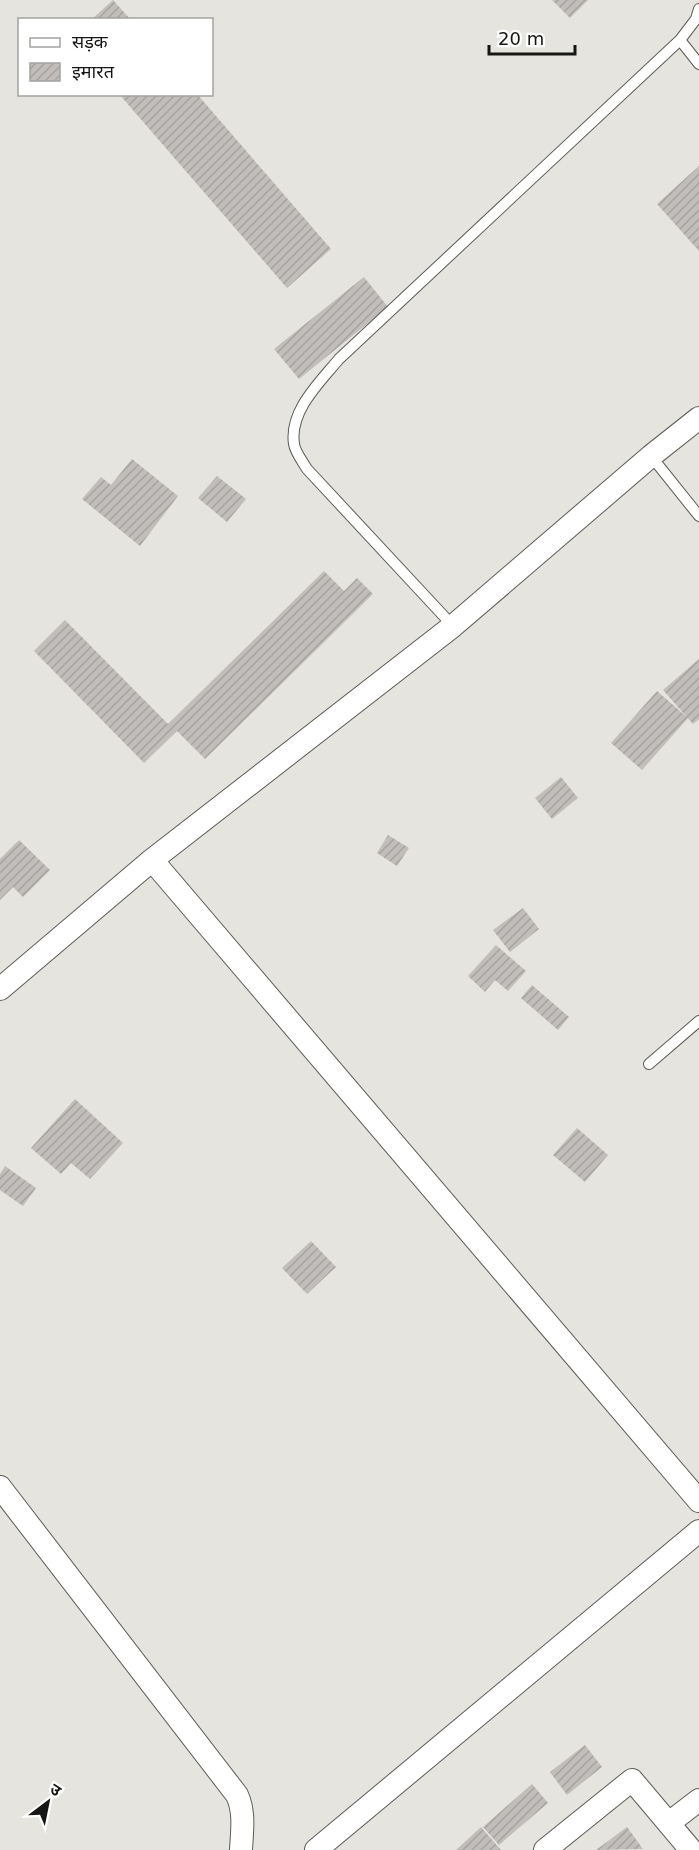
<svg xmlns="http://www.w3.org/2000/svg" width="699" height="1850" viewBox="0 0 699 1850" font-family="'DejaVu Sans','Noto Sans Devanagari',sans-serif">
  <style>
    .building { fill: url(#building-hatch) }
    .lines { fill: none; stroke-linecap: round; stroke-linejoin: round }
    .lane-casing { stroke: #5c5b57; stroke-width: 12 }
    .street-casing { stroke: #5c5b57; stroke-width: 24 }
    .lane { stroke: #fff; stroke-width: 10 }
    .street { stroke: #fff; stroke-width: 22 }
  </style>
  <defs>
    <pattern id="building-hatch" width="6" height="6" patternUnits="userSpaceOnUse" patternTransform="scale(1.5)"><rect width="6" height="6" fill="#c1bdba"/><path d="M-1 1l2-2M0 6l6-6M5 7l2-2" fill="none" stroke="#a5a29f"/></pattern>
  </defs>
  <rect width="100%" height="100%" fill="#e5e4df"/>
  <path class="building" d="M113 0 131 20H91Z
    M552 0H588L570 18Z
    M119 94H197L331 249 287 288Z
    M699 166V251L657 204Z
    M364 277 388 307 299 379 274 349Z
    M132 459 178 496 140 546 82 499 101 477 111 485Z
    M217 476 246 499 227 522 198 498Z
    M324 571 344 591 357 578 373 594 205 759 177 731 144 763 34 651 65 620 168 724Z
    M699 659V719L693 724 663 690Z
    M657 691 688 718 642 770 611 743Z
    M561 777 578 798 552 819 535 798Z
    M388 835 409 848 397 866 377 853Z
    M19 840 50 870 23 897 13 887 0 900V859Z
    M523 908 539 929 510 952 493 930Z
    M496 945 526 971 508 991 495 980 485 992 468 976Z
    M532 985 569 1017 558 1030 521 998Z
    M75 1099 123 1143 90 1179 71 1163 61 1174 31 1148Z
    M577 1128 608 1155 585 1182 553 1155Z
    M5 1166 36 1188 23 1206 0 1190V1174Z
    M311 1241 336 1267 307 1294 282 1268Z
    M585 1745 602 1767 567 1795 550 1772Z
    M532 1784 548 1803 499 1845 483 1827Z
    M481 1827 501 1850H456Z
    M627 1827 643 1849 596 1850Z"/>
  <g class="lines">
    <defs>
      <path id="lane" d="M680 40 699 64
        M651 456 699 516
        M453 626 307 469C303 462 295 452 294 444 289 411 320 382 339 359L680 40 696 19 699 9
        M649 1064 699 1021"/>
      <path id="street" d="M152 860 699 1501
        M0 989 152 860 453 626 651 456 699 418
        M0 1487 237 1795C245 1812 242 1831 241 1850
        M669 1823 699 1800
        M316 1850 699 1531
        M545 1850 632 1780 691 1850"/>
    </defs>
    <use href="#lane" class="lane-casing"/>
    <use href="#street" class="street-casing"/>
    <use href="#lane" class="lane"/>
    <use href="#street" class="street"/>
  </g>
  <rect x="18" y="18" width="195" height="78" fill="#ffffff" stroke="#a2a2a1" stroke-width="1.5"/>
  <rect x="30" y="38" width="30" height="9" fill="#ffffff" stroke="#a2a2a1" stroke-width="1.5"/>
  <text x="72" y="48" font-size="18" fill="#161614">सड़क</text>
  <rect x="30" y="63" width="30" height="18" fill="url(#building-hatch)" stroke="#a2a2a1" stroke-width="1.5"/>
  <text x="72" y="78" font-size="18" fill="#161614">इमारत</text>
  <g transform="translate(48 1802) rotate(32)" stroke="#ffffff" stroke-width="4.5" paint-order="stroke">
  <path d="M0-4.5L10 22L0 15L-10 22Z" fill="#161614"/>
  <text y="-9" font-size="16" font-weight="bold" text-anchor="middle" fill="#161614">उ</text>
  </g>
  <path d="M489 45v9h86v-9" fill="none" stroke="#161614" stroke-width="3"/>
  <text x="498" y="45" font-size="18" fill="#161614" stroke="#ffffff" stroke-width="4.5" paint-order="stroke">20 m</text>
</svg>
